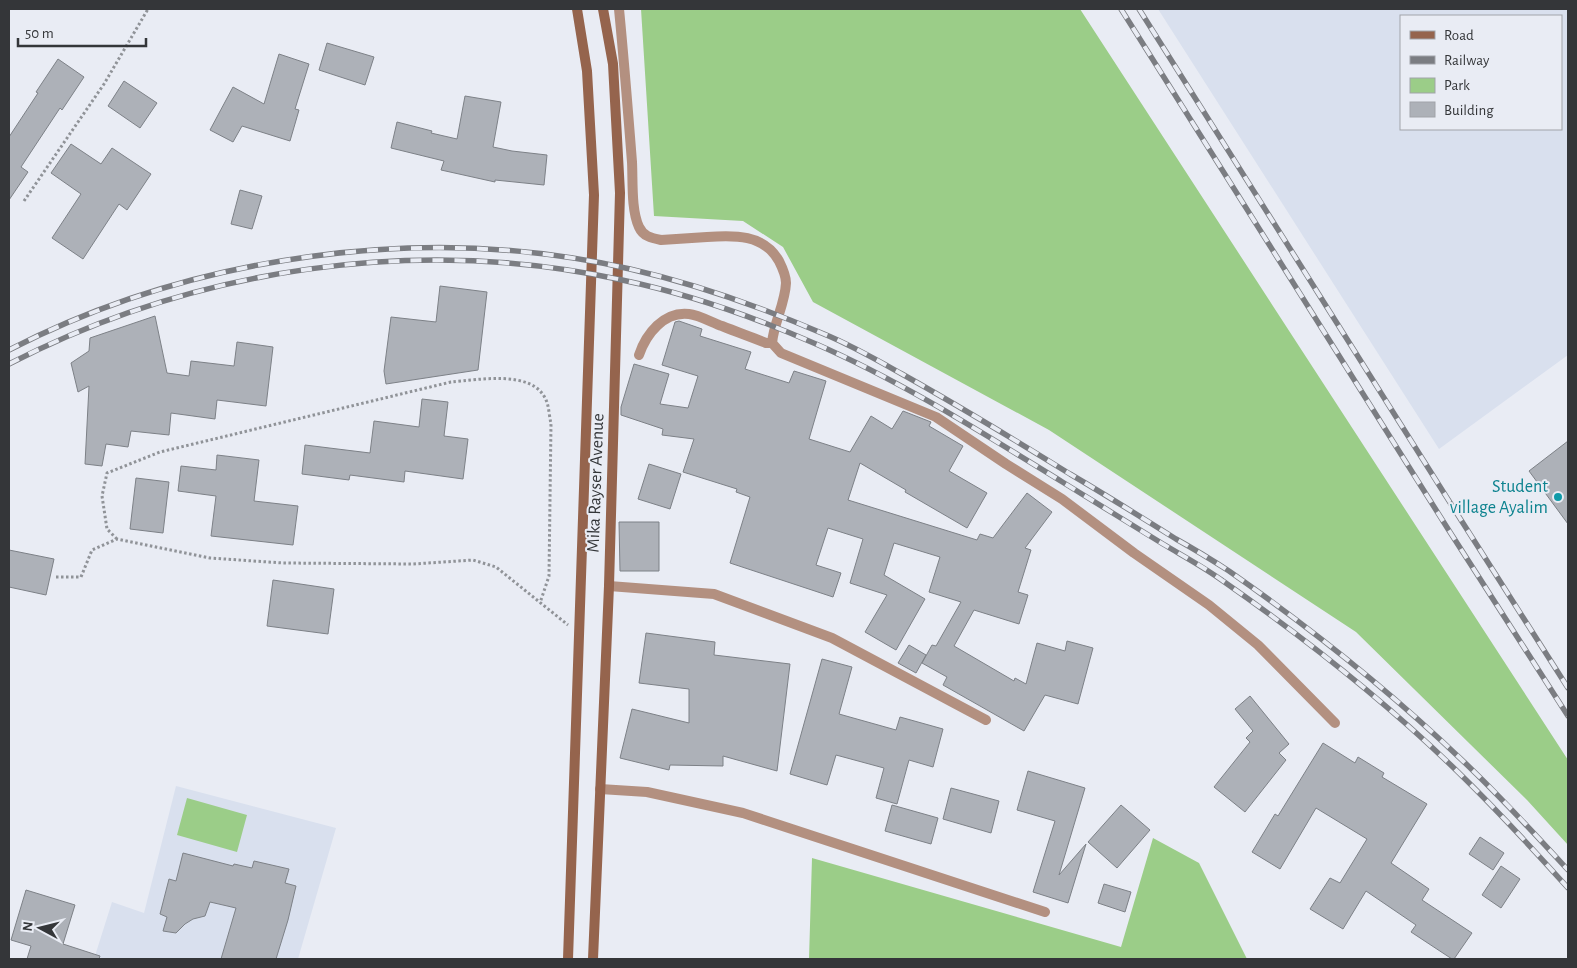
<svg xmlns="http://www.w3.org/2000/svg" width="1577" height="968" viewBox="0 0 1577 968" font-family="'Alegreya Sans',sans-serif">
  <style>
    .built { fill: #d9e0ee; fill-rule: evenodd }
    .green { fill: #9bcd88 }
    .building { fill: #adb1b8; stroke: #7d8187 }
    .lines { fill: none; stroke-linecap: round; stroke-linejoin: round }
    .path { stroke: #909398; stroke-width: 3; stroke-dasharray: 2.5 2.5; stroke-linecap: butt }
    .street { stroke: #b39080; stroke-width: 10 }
    .secondary { stroke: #95644d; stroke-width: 10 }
    .rail-casing { stroke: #7b7d82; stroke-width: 5.5 }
    .rail { stroke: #e9ecf4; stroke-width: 4; stroke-dasharray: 11; stroke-linecap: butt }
    .culture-dot { fill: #0f9aa8; stroke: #e9ecf4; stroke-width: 2 }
    .labels { text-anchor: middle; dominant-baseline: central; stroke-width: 4; stroke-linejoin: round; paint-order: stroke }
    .street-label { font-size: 18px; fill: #343639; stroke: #e9ecf4 }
    .culture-label { font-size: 18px; fill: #0d838f; stroke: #e9ecf4; text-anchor: end }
  </style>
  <rect width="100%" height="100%" fill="#e9ecf4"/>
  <path class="built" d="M1158 9H1568V355L1439 449ZM1401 16H1561V129H1401Z
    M176 786 336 828 298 959H94L112 902 144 913Z"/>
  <path class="green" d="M641 9H1080L1568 760V845L1527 800 1356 632 1049 430 813 302 783 247 743 221 654 216Z
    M187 798 247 815 237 852 177 835Z
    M1153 838 1199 863 1247 959H809L812 858 1121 947Z"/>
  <path class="building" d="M327 43 374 57 365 85 319 70Z
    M279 54 309 64 295 109 299 110 290 141 242 126 233 142 210 130 233 87 264 104Z
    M58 59 84 77 62 110 60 108 21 167 28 172 9 200V137L38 93 36 92Z
    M124 81 157 103 140 128 108 106Z
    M465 96 501 102 493 147 512 151 547 155 544 185 495 180V182L441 170 444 161 391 148 397 122 432 131 431 133 457 139Z
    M71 144 101 164 112 148 151 174 127 210 119 204 83 259 52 238 81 194 51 173Z
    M240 190 262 196 252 229 231 224Z
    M440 286 487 292 478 370 386 384 384 371 391 317 436 322Z
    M155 316 167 373 189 376 191 361 234 366 237 342 273 347 266 406 217 400 215 419 171 413 169 435 131 431 128 447 106 444 102 466 85 464 89 386 78 392 71 363 89 351 90 338Z
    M679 321 702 329 700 336 751 352 745 369 789 383 794 371 826 381 809 439 850 452 871 416 892 429 903 411 931 422 929 426 963 446 949 471 987 493 967 528 905 492 906 490 860 463 848 500 977 540 980 534 993 538 1027 493 1052 512 1025 548 1031 550 1018 592 1028 595 1019 624 974 610 954 646 1014 681 1015 678 1026 684 1037 643 1065 651 1067 641 1093 648 1078 704 1045 695 1024 731 943 685 947 677 922 663 932 645 936 646 961 602 929 592 940 557 894 543 884 575 925 599 896 650 865 632 887 595 850 583 863 539 828 528 816 565 841 573 833 597 730 563 750 497 736 492 737 489 683 472 694 439 662 435 663 429 621 415V407L634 364 669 374 660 404 688 408 698 376 662 365 675 322Z
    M422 399 448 402 444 436 468 439 463 479 405 471 404 482 350 475 349 480 302 474 305 445 370 453 374 421 419 427Z
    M1568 441V524L1529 471Z
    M217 455 259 460 254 501 298 506 293 545 211 536 216 496 178 491 181 466 216 470Z
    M649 464 681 474 670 509 638 499Z
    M136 478 169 482 163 533 130 529Z
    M619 522H659V571H620Z
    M9 550 54 559 46 595 9 587Z
    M273 580 334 589 328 634 267 626Z
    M646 633 715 642 714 655 790 664 777 771 723 756V766L670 765 669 770 620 758 632 709 689 723V689L639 683Z
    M909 645 926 655 916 673 898 663Z
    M822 659 852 667 839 714 896 730 900 717 943 729 933 767 909 760 897 804 876 798 884 768 836 755 827 785 790 774Z
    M1250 696 1289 744 1279 753 1286 760 1245 812 1214 787 1250 742 1246 738 1253 731 1235 709Z
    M1323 743 1355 763 1358 757 1384 773 1382 777 1427 804 1391 863 1429 889 1422 900 1472 933 1454 959H1452L1411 932 1416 925 1366 891 1343 929 1310 909 1330 878 1340 883 1367 839 1316 808 1280 869 1252 852 1275 814 1278 816Z
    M1028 771 1085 788 1059 875 1086 844 1068 903 1033 892 1055 821 1017 810Z
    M951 788 999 801 991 833 943 819Z
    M892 805 938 818 931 844 885 831Z
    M1121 805 1150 830 1117 868 1088 842Z
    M1480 837 1504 853 1493 870 1469 854Z
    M183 853 233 866 234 864 252 868 254 861 289 869 285 883 296 886 288 920 276 959H221L236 908 210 902 205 916 193 919 185 924 176 933 163 931 167 917 160 914 169 879 176 881Z
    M1501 866 1520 879 1501 908 1482 895Z
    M1104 884 1131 892 1125 912 1098 903Z
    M26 890 75 905 63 944 100 956 99 959H27L31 946 11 940Z"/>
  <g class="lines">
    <path class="path" d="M24 201 104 84 148 9
      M117 539 107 529 102 496 107 473 160 452 451 382C478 380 533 369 546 400 549 406 549 416 551 423L549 576 540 603
      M56 577H81L92 550 117 539 210 558 283 563 413 564 473 560 496 567 568 625"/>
    <path class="street" d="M619 9C624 60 628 111 632 162 633 181 631 210 639 227 643 236 651 238 661 240 676 239 691 238 707 237 734 235 764 234 779 261 782 267 786 275 786 283 785 304 774 322 772 343L781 353 936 417 1006 464 1062 499 1134 553 1209 605 1258 645 1335 723
      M639 355C646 334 664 311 689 314 699 315 713 323 722 326 737 332 751 337 766 343H772
      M609 586 714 594 832 638 986 720
      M600 789 647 792 743 813 1045 912"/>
    <path class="secondary" d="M568 959 594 195 587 71 577 9
      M593 959 609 586 620 193 613 64 603 9"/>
    <defs>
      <path id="rail" d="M1121 9 1448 529 1568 716
        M1139 9 1461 520 1568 688
        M9 350C193 255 427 222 630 269 696 284 761 307 824 334 851 345 877 360 902 374 959 406 1015 440 1070 474 1106 495 1141 517 1176 539 1194 549 1212 560 1229 571 1312 629 1391 692 1463 761 1500 796 1534 833 1568 870
        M9 364C195 268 417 235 622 280 689 294 754 317 816 344 903 382 984 434 1064 483 1097 503 1130 524 1163 544 1183 556 1204 567 1223 581 1306 639 1386 702 1458 772 1496 809 1532 848 1568 888"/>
    </defs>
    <use href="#rail" class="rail-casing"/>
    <use href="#rail" class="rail"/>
  </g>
  <circle class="culture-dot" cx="1558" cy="497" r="5"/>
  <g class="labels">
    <g class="street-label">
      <text transform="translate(596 483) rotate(-88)">Mika Rayser Avenue</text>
    </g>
    <g class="culture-label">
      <text x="1548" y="487">Student<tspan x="1548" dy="21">village Ayalim</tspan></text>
    </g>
  </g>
  <rect width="1577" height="968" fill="none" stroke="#343639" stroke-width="20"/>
  <rect x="1400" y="15" width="162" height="115" fill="#e9ecf4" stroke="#a1a3a9"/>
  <rect x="1410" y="31" width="25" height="8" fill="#95644d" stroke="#a1a3a9"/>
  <text x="1444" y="40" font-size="15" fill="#343639">Road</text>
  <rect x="1410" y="56" width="25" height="8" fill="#7b7d82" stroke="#a1a3a9"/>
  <text x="1444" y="65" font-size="15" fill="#343639">Railway</text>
  <rect x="1410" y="78" width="25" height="15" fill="#9bcd88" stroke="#a1a3a9"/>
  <text x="1444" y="90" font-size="15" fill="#343639">Park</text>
  <rect x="1410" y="102" width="25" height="15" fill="#adb1b8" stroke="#a1a3a9"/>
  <text x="1444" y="115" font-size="15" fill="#343639">Building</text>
  <g transform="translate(40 928) rotate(277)" stroke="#e9ecf4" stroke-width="4" paint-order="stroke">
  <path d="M0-4L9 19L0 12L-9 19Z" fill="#343639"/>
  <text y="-8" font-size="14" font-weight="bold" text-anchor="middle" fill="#343639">N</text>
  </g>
  <path d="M18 38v8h128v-8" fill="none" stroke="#343639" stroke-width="2.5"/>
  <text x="25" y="38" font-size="15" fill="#343639" stroke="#e9ecf4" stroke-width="4" paint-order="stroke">50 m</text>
</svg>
